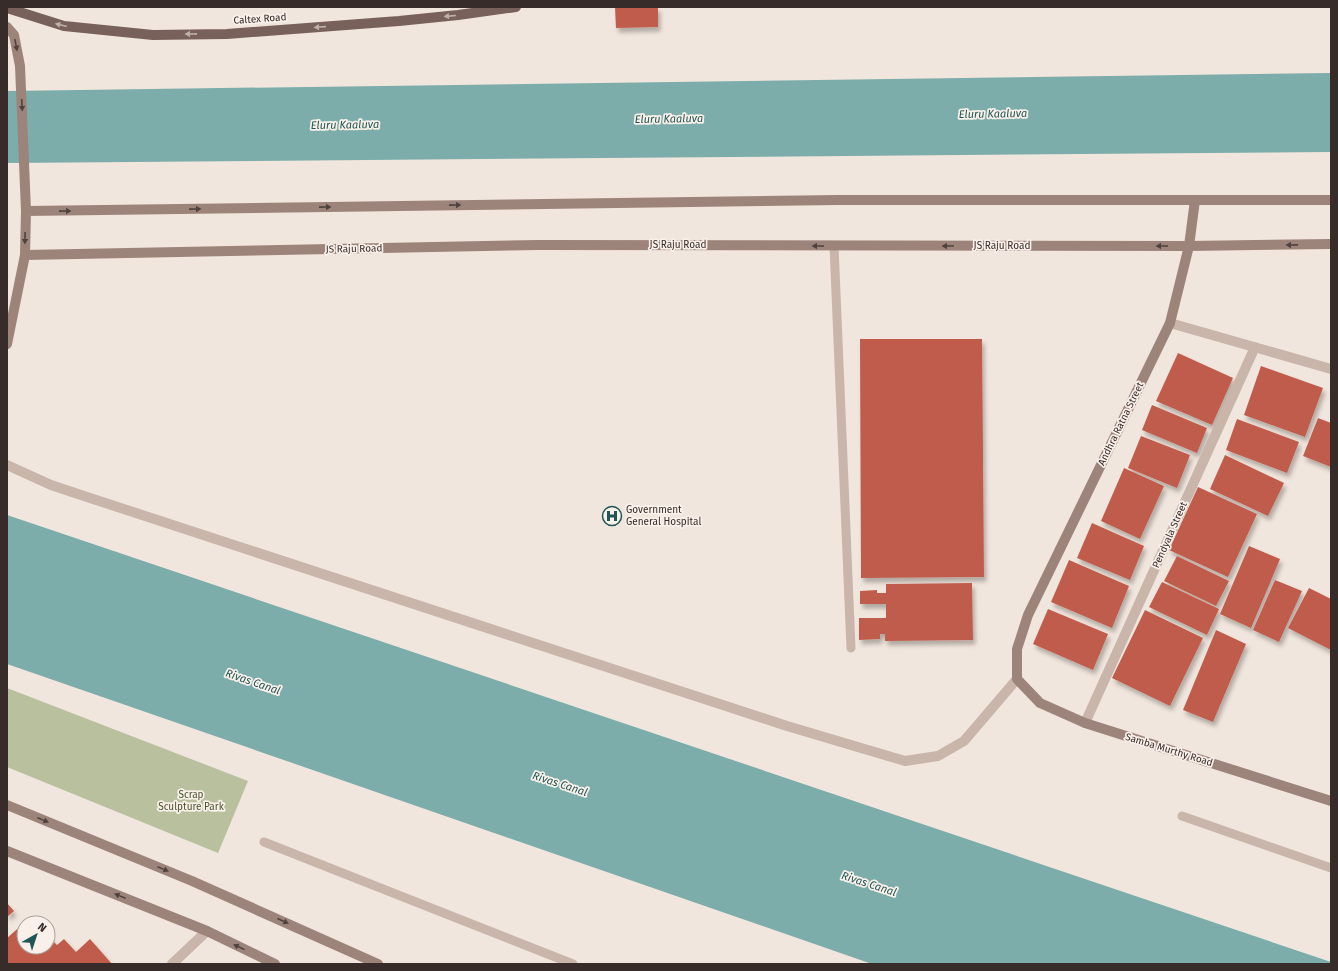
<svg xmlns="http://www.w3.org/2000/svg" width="1338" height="971" viewBox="0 0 1338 971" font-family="'Fira Sans',sans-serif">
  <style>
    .green { fill: #b8c09e }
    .water { fill: #7dadaa }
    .building { fill: #c05c4c; filter: url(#shadow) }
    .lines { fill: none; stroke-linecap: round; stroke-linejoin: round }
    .lane { stroke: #c9b5aa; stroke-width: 9 }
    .street { stroke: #c9b5aa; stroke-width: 10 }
    .secondary { stroke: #9d847b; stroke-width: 10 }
    .primary { stroke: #78615b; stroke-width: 10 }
    .oneway { fill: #bfb0aa }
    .oneway2 { fill: #50423e }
    .labels { text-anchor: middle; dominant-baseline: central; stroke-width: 3.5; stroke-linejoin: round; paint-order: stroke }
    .street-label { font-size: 10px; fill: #372c29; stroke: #f9f0ea }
    .poi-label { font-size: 10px; fill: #372c29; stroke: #f9f0ea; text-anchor: start }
    .park-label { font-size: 10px; fill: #4a542e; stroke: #f9f0ea }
    .water-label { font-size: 11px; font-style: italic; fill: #205654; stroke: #f9f0ea }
  </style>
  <defs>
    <filter id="shadow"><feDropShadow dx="2.5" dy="4.5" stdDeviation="2" flood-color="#0004"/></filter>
  </defs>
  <rect width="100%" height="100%" fill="#f1e6dd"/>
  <path class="green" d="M7 688 248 781 218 853 7 767Z"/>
  <path class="water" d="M1331 73V152L7 163V91Z
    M7 515 1331 962V964H872L7 664Z"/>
  <path class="building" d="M615 7H658V27L616 28Z
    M860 339H982L984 577 861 578Z
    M1178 353 1233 378 1212 425 1156 401Z
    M1261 366 1323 388 1305 437 1244 415Z
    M1152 405 1207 428 1197 453 1142 430Z
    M1318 418 1331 423V467L1303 456Z
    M1237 419 1299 442 1287 473 1226 450Z
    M1141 436 1190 455 1177 488 1128 468Z
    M1225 455 1284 483 1268 516 1210 489Z
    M1124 468 1164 486 1140 539 1101 521Z
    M1198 487 1257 514 1228 577 1169 550Z
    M1092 523 1144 546 1130 580 1077 558Z
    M1249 546 1280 559 1251 628 1220 614Z
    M1177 556 1229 581 1216 606 1164 581Z
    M1069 560 1129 586 1112 628 1051 602Z
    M1275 580 1302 591 1279 642 1253 630Z
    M1162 582 1219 609 1207 635 1149 607Z
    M972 583 973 640 885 641V634H880V639L859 640V618H886V604H860V591L877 590V593H886V584Z
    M1309 588 1331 599V650L1288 628Z
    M1048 609 1108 634 1093 670 1033 644Z
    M1145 610 1203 638 1170 706 1112 678Z
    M1216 630 1246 644 1213 722 1183 710Z
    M7 903 14 911 7 917Z
    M31 917 37 923H24V947H48V936L57 945 64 939 76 952 90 939 112 964H7V938Z"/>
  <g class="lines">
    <path class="lane" d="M834 246 851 648
      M1182 816 1331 868
      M264 842 573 964"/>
    <path class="street" d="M1170 323 1331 369
      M7 465 51 485 84 496 787 726 905 761 938 756 964 741 1017 679
      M1085 723 1255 347
      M172 964 207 931"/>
    <path class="secondary" d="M7 27 14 35 20 66 26 211 25 255 7 344
      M1195 200 1189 246 1170 323 1028 615 1017 649V679L1040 703 1085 723 1331 801
      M26 211 837 200H1331
      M25 255 538 245 1189 246 1331 244
      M7 805 192 881 378 964
      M7 851 207 931 275 964"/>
    <path class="primary" d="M7 8 64 26 153 35 227 34 399 21 458 15 516 7"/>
  </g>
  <defs><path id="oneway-solid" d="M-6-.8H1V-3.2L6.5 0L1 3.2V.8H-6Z"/></defs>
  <g class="oneway">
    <use href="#oneway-solid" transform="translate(450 16) rotate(175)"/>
    <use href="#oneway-solid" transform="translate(61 25) rotate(-166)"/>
    <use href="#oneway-solid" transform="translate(320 27) rotate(176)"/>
    <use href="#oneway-solid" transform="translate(191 34) rotate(179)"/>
  </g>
  <g class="oneway2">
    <use href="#oneway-solid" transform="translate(16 45) rotate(79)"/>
    <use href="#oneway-solid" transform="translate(22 105) rotate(87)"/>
    <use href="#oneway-solid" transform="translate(455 205) rotate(-1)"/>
    <use href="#oneway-solid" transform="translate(325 207) rotate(-1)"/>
    <use href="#oneway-solid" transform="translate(195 209) rotate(-1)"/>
    <use href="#oneway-solid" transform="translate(65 211) rotate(-1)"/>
    <use href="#oneway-solid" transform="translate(25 238) rotate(91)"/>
    <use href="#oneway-solid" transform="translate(1292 245) rotate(179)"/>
    <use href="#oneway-solid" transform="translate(818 246) rotate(-180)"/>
    <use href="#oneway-solid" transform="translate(948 246) rotate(-180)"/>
    <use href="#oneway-solid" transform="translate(1162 246) rotate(-180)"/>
    <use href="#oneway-solid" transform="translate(43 820) rotate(22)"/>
    <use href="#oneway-solid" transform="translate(163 869) rotate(22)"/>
    <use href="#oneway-solid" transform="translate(120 896) rotate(-158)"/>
    <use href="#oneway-solid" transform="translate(283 921) rotate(24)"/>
    <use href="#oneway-solid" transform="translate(239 947) rotate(-154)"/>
  </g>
  <defs>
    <symbol id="hospital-ring" viewBox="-11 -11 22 22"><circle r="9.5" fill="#f9f0ea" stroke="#205654" stroke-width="1.5"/><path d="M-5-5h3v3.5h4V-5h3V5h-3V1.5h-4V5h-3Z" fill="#205654"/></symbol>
  </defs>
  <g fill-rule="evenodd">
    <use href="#hospital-ring" x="601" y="505" width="22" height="22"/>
  </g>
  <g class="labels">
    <g class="street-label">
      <text transform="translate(260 19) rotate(-4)">Caltex Road</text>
      <text x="678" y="245">JS Raju Road</text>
      <text x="1002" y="246">JS Raju Road</text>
      <text transform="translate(354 249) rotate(-1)">JS Raju Road</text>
      <text transform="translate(1121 424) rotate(-64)">Andhra Ratna Street</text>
      <text transform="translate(1170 535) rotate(-66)">Pendyala Street</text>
      <text transform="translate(1169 750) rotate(17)">Samba Murthy Road</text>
    </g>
    <g class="poi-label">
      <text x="626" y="510">Government<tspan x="626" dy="12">General Hospital</tspan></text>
    </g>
    <g class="park-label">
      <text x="191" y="795">Scrap<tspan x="191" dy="12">Sculpture Park</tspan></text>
    </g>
    <g class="water-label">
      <text transform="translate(993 114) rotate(-1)">Eluru Kaaluva</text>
      <text transform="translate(669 119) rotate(-1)">Eluru Kaaluva</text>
      <text transform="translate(345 125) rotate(-1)">Eluru Kaaluva</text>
      <text transform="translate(253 682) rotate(19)">Rivas Canal</text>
      <text transform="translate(560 784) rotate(18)">Rivas Canal</text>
      <text transform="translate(869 884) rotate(18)">Rivas Canal</text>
    </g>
  </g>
  <rect width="1338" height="971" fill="none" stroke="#372c29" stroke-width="16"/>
  <g transform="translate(36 935) rotate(39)"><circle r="19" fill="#f9f0ea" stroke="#aba29d"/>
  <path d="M0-3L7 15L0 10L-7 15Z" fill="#205654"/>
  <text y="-6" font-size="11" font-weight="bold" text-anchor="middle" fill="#372c29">N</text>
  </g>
</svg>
